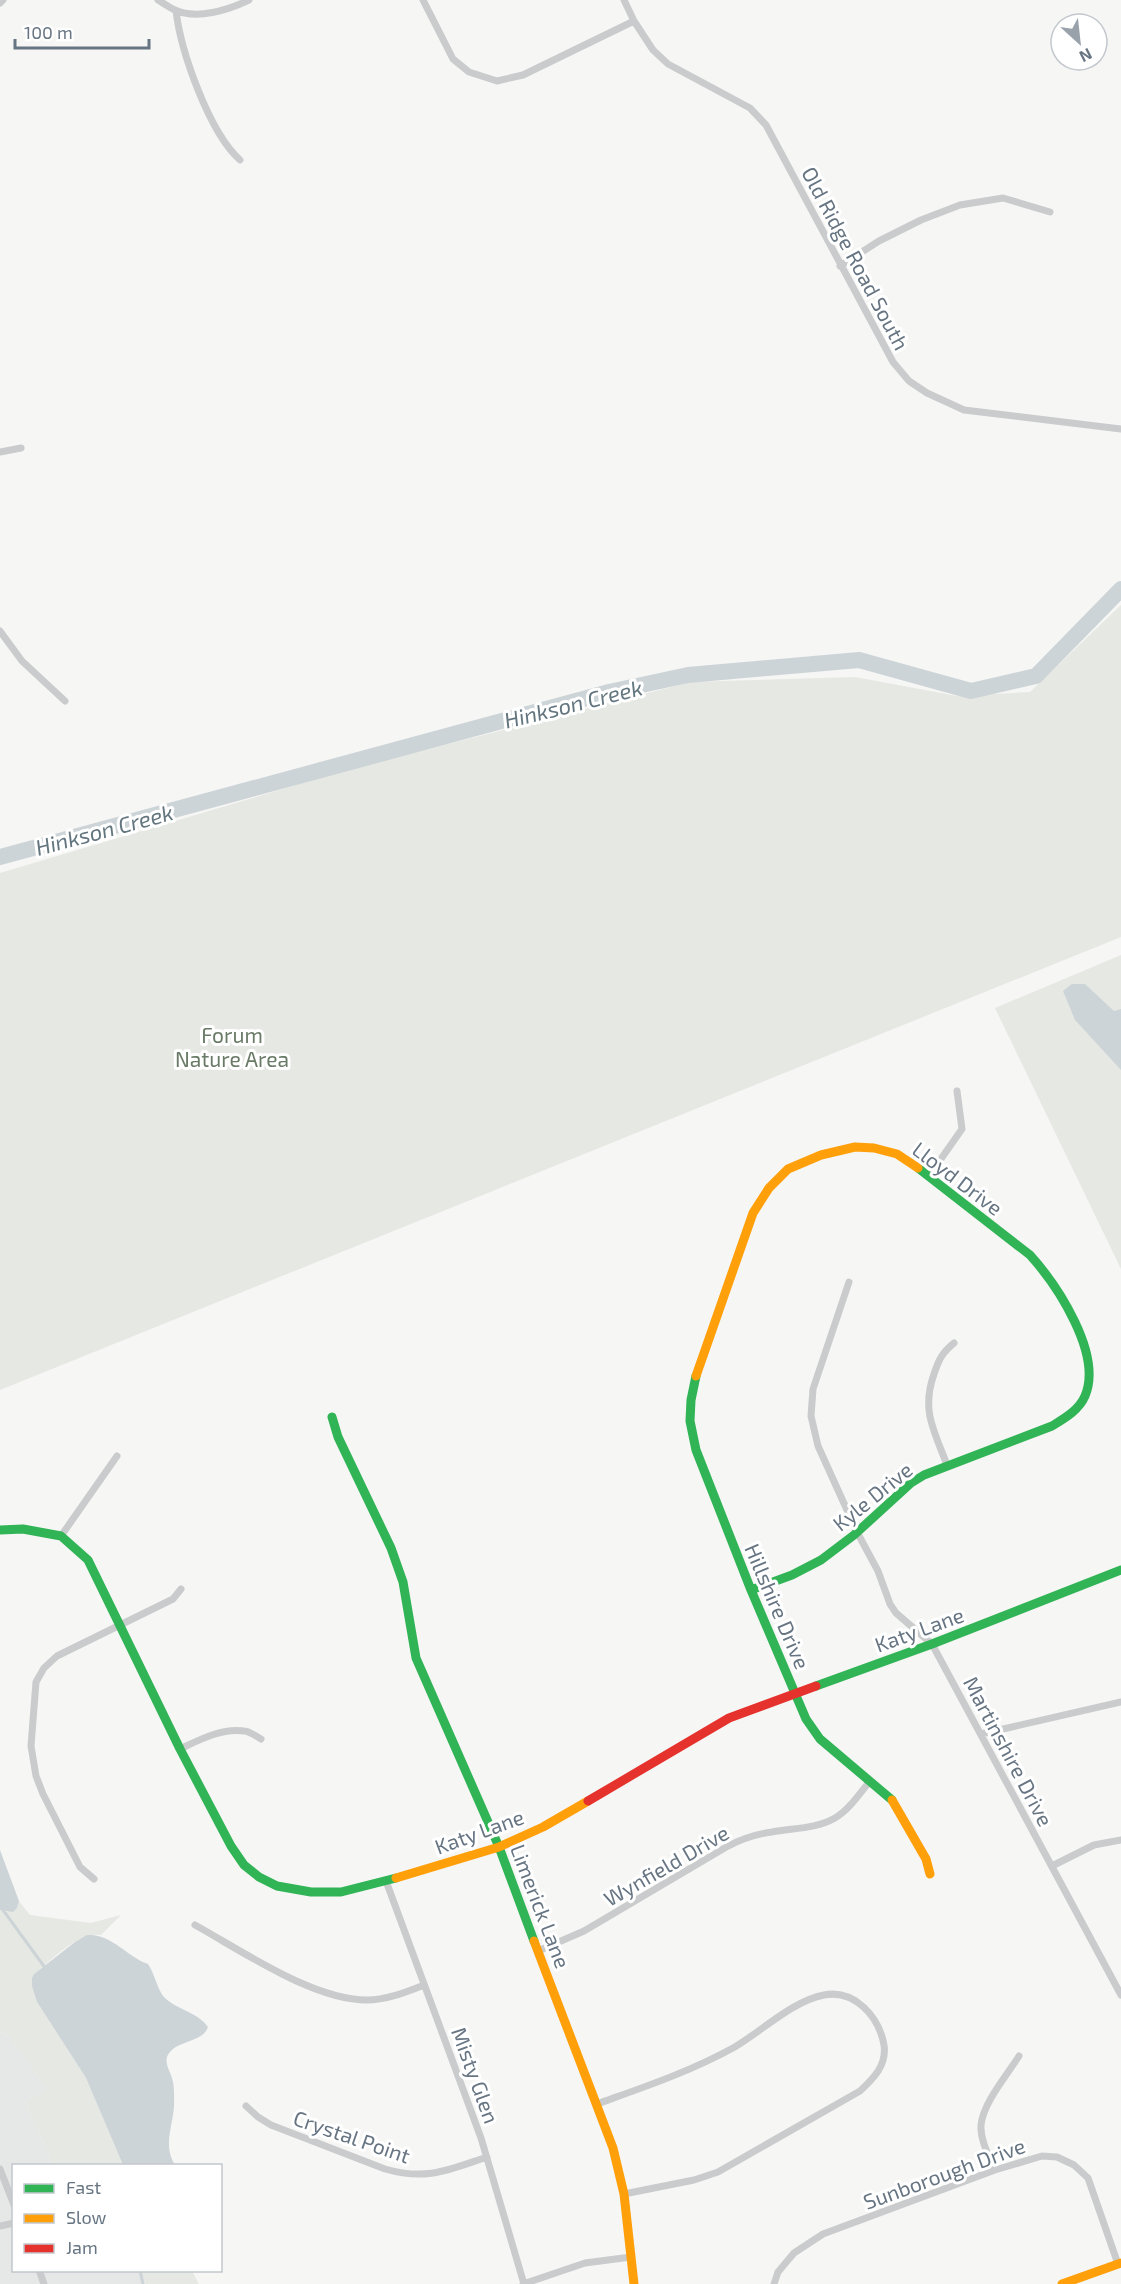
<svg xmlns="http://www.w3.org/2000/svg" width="1121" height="2284" viewBox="0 0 1121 2284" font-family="'Exo 2',sans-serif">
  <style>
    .built { fill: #e6e7e7 }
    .green { fill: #e6e8e3 }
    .water { fill: #cdd4d7 }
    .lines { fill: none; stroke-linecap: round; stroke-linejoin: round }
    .stream { stroke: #cdd4d7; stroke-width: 3 }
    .river { stroke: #cdd4d7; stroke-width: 16 }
    .street { stroke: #cacbcc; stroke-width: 7 }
    .fast { stroke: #30b455; stroke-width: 9 }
    .slow { stroke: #ff9f0a; stroke-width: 9 }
    .jam { stroke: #e5322d; stroke-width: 9 }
    .labels { text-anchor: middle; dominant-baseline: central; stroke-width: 6; stroke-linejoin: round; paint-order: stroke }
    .street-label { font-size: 21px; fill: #677583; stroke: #fff }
    .park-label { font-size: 21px; fill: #697a66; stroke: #fff }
    .water-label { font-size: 22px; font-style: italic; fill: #63767f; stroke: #fff }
  </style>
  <rect width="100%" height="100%" fill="#f6f6f5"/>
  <path class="built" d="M0 2032 10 2037 47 2089 25 2102 53 2165 14 2166V2270L141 2271 146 2284H0Z"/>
  <path class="green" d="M1121 605V937L0 1390V873L350 769 691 682 855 677 957 696 1030 692Z
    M1121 955V1269L995 1008Z
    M19 1901 30 1915 91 1923 121 1915 101 1935C77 1932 52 1960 34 1974L32 1979 37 2002 86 2078 123 2165H53L25 2102 47 2089 10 2037 0 2032V1910L5 1912 17 1908Z
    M141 2271H192L199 2284H146Z"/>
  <path class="water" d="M1072 984H1085L1114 1011 1121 1009V1070L1075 1020 1063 991Z
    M0 1850 19 1901 17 1908 13 1912 0 1910Z
    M87 1935C111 1933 126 1956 148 1964 155 1974 157 1990 165 1998 178 2010 199 2013 208 2027 203 2042 180 2040 170 2052 162 2061 170 2070 172 2078 174 2084 174 2091 174 2097 176 2122 161 2142 175 2165H123L86 2078 37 2002 32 1986V1978L34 1974 75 1942Z"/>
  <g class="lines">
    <path class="stream" d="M0 1906 46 1969
      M140 2270 143 2284"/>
    <path class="river" d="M0 857 609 692 688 675 859 660 971 691 1036 676 1121 589"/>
    <path class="street" d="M158 0C163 3 169 7 175 10 197 20 228 10 249 0
      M423 0 453 59 469 72 497 81 523 75 634 21
      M624 0 634 21 653 50 668 64 750 108 766 125 893 362 909 381 927 393 964 410 1121 429
      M0 3 3 0
      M176 11C181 52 209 132 240 160
      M840 266 879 241 921 220 960 205 1003 198 1050 212
      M0 452 21 448
      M0 631 22 661 65 701
      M929 1176 962 1129 957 1091
      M849 1282 813 1389 811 1416 818 1446 857 1532 878 1571 890 1604 896 1613 932 1644 1121 1995
      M947 1465C934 1430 921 1411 934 1374 939 1359 942 1353 954 1343
      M61 1536 117 1456
      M981 1734 1121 1702
      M180 1749C199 1740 221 1728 244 1731 249 1731 256 1736 261 1739
      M1052 1866 1094 1845 1121 1840
      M94 1879 80 1867 43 1794 36 1776 31 1746 36 1682 44 1668 57 1656 173 1599 181 1589
      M386 1881 481 2138 524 2284
      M195 1925C242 1951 313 2000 367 2000 387 2000 406 1992 424 1985
      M538 1951 584 1931 728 1846C742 1839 756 1834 772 1832 793 1828 816 1829 835 1818 849 1810 860 1793 870 1781
      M597 2104C644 2087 689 2072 733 2048 761 2032 792 2001 824 1995 855 1989 879 2017 884 2045 887 2065 874 2078 860 2091L718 2172 694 2180 624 2194
      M246 2106 258 2117 271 2125 385 2169C427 2181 448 2170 487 2157
      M0 2169 14 2205
      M995 2170C989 2156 980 2140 981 2125 983 2103 1007 2075 1019 2056
      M0 2226 14 2223
      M39 2270 44 2284
      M523 2284 585 2263 631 2257
      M774 2284 778 2272 794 2253 823 2234 995 2170 1042 2156 1057 2157 1074 2165 1088 2178 1118 2264"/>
    <path class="fast" d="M696 1376 691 1400 690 1421 696 1450 751 1590 806 1719 820 1739 892 1800
      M332 1417 338 1437 391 1548 403 1582 416 1658 499 1847 534 1941
      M0 1530 23 1529 61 1536 88 1560 180 1749 231 1846 244 1865 259 1877 277 1886 311 1892H341L396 1878
      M751 1590 792 1575 821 1560 854 1535 911 1483 924 1475 1052 1426C1065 1418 1079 1410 1085 1396 1103 1354 1057 1285 1030 1255L918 1168
      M816 1686 932 1644 1121 1570"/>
    <path class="slow" d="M696 1376 753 1213 769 1188 788 1169 821 1155 855 1147 874 1148 897 1154 918 1168
      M892 1800 926 1859 930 1874
      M396 1878 499 1847 543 1827 588 1801
      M534 1941 613 2148 624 2194 634 2284
      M1062 2284 1121 2263"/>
    <path class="jam" d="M588 1801 729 1718 816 1686"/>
  </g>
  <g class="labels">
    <g class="street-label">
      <text transform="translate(856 258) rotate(62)">Old Ridge Road South</text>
      <text transform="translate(958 1178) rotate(37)">Lloyd Drive</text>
      <text transform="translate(872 1496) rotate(-39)">Kyle Drive</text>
      <text transform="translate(778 1606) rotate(67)">Hillshire Drive</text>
      <text transform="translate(919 1629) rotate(-20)">Katy Lane</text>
      <text transform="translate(1009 1751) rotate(62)">Martinshire Drive</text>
      <text transform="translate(479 1831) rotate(-20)">Katy Lane</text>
      <text transform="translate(666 1865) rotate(-30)">Wynfield Drive</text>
      <text transform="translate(541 1906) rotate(69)">Limerick Lane</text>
      <text transform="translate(476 2075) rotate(70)">Misty Glen</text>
      <text transform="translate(352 2136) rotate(19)">Crystal Point</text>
      <text transform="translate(944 2173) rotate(-20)">Sunborough Drive</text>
    </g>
    <g class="park-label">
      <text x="232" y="1034">Forum<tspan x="232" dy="24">Nature Area</tspan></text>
    </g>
    <g class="water-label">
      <text transform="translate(573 703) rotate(-14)">Hinkson Creek</text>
      <text transform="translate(104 829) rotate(-15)">Hinkson Creek</text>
    </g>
  </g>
  <rect x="12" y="2164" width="210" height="108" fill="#ffffff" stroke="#c2c8cd" stroke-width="1.5"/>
  <rect x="24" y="2184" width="30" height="9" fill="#30b455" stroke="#c2c8cd" stroke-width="1.5"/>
  <text x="66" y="2194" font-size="18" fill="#677583">Fast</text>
  <rect x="24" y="2214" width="30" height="9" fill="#ff9f0a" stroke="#c2c8cd" stroke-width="1.5"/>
  <text x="66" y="2224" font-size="18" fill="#677583">Slow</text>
  <rect x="24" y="2244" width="30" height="9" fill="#e5322d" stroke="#c2c8cd" stroke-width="1.5"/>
  <text x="66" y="2254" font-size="18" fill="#677583">Jam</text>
  <g transform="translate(1079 42) rotate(153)"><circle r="28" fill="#ffffff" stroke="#c2c8cd" stroke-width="1.5"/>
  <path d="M0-4.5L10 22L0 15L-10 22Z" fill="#99a2ab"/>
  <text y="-9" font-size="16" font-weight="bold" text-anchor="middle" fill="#677583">N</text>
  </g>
  <path d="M15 39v9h134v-9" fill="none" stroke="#677583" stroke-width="3"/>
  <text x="24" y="39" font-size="18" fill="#677583" stroke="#ffffff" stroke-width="4.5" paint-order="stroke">100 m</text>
</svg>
